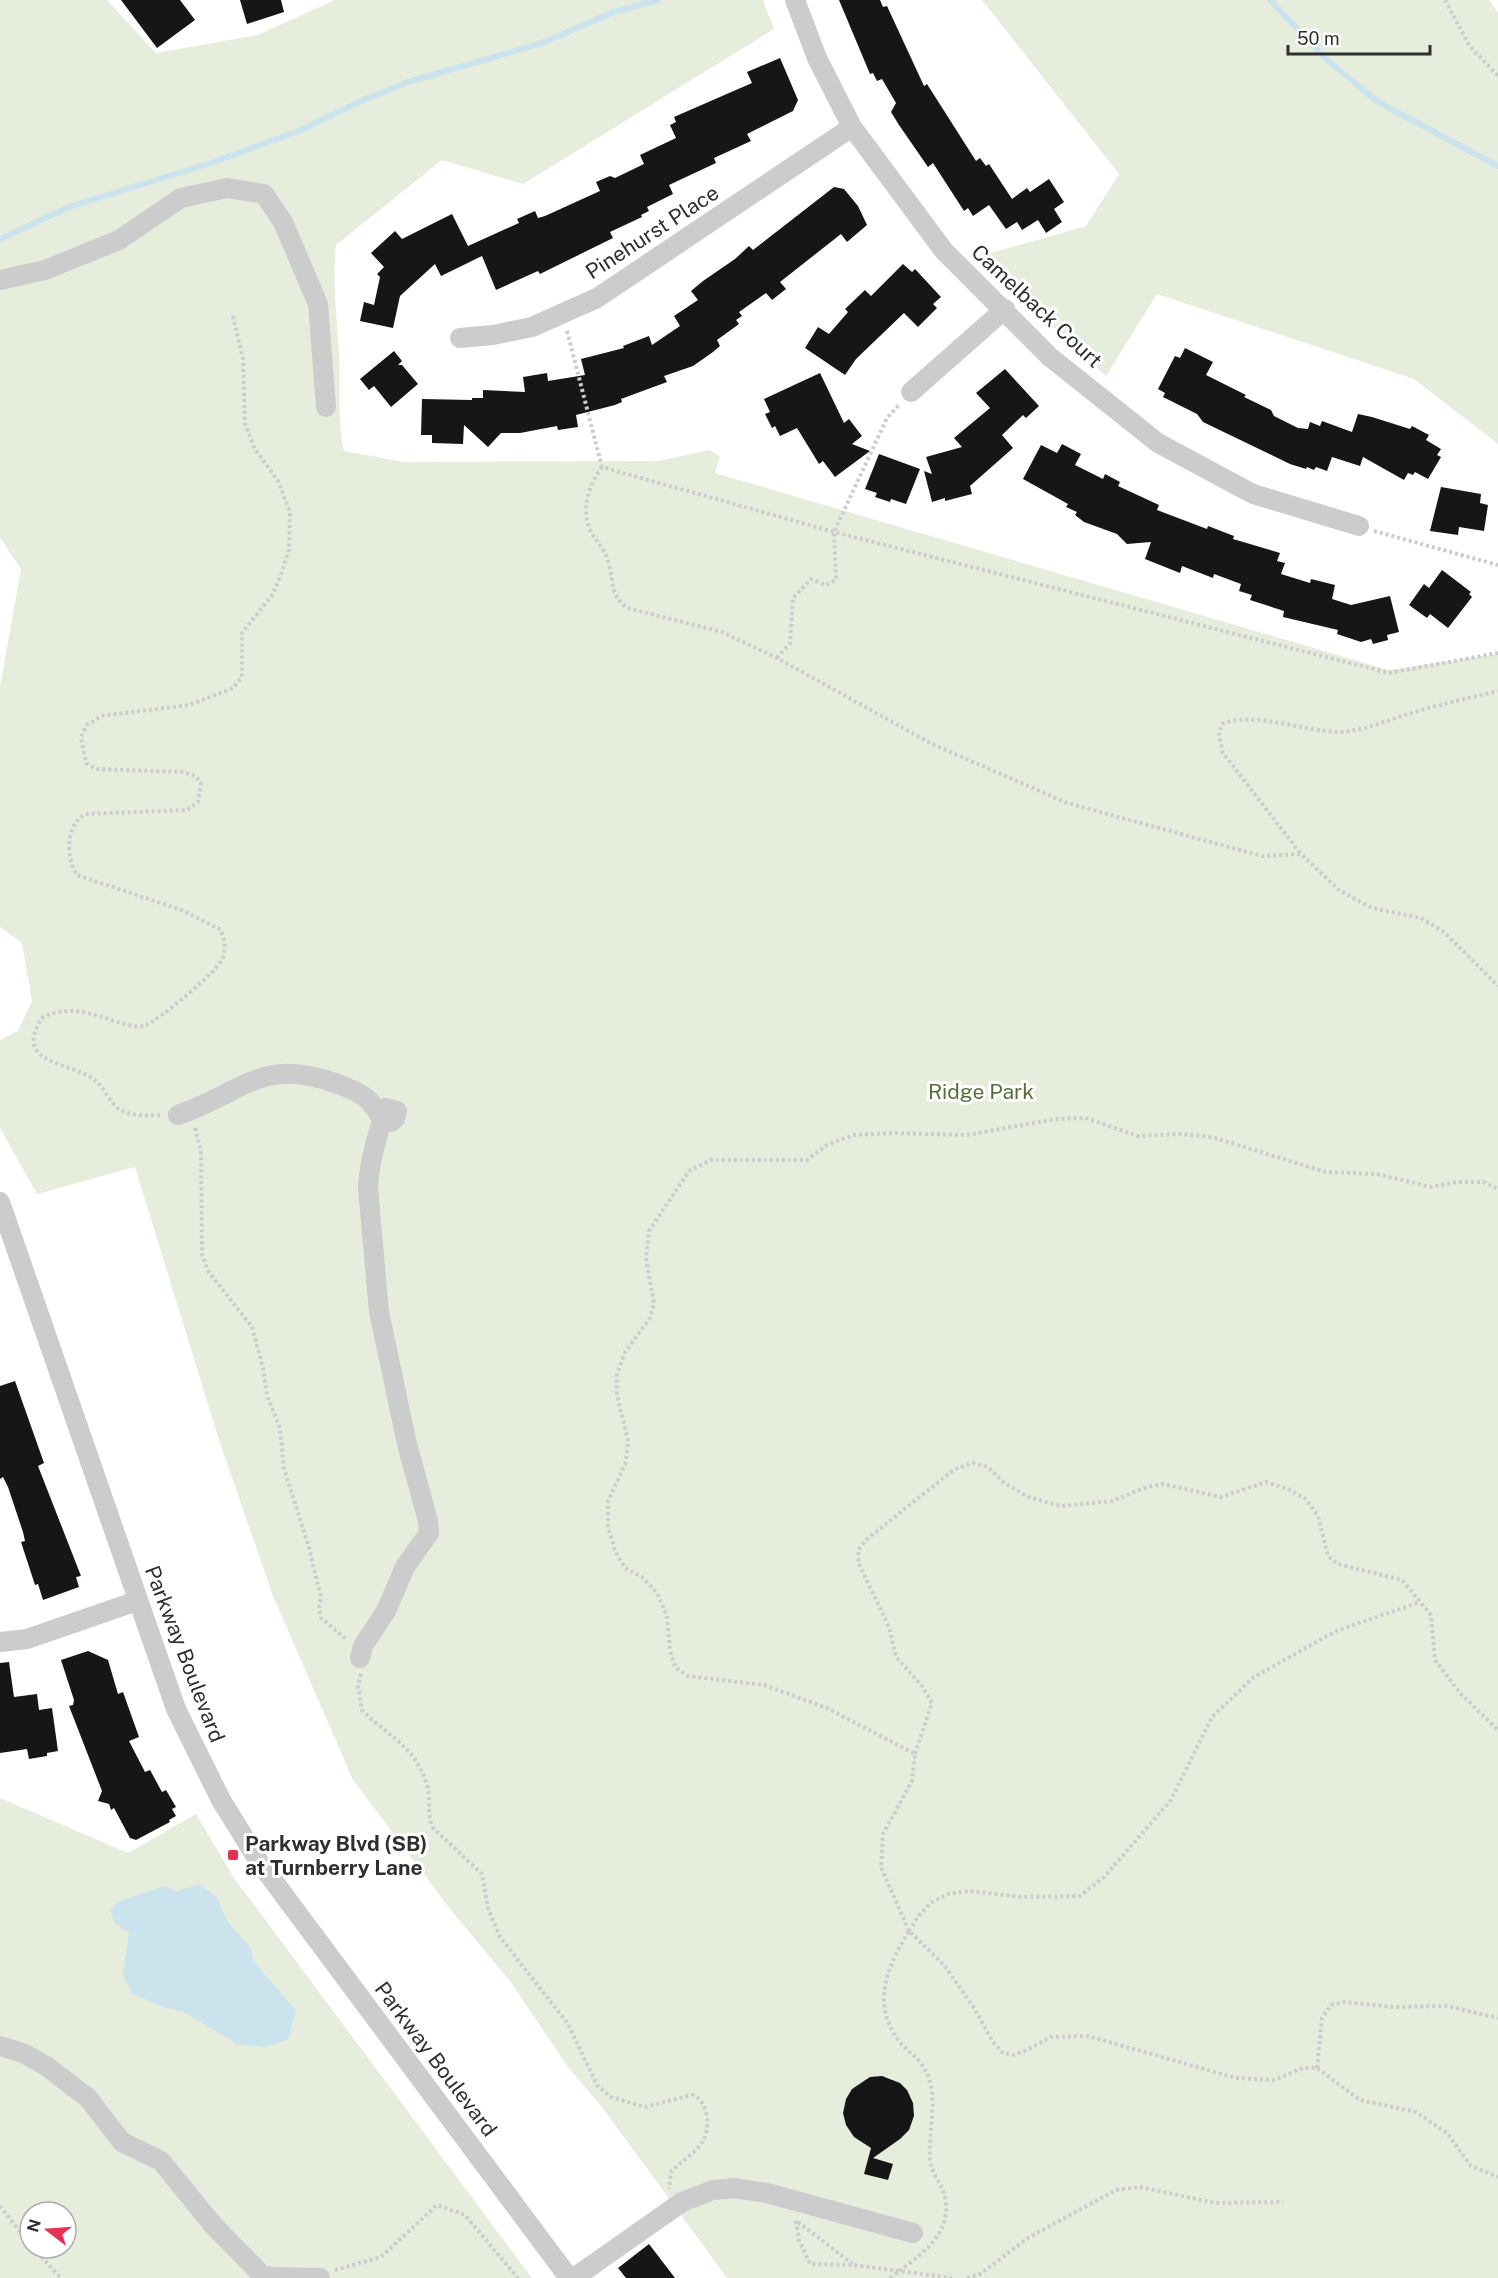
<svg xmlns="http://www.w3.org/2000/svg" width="1498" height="2278" viewBox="0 0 1498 2278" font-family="'Public Sans',sans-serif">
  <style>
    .green { fill: #e7eddd; fill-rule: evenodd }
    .water { fill: #cae3ec }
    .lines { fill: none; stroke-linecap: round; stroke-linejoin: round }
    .stream { stroke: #cae3ec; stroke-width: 6 }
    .building { fill: #161616 }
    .path { stroke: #ccc; stroke-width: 4; stroke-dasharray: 3 3; stroke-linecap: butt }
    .minor { stroke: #ccc; stroke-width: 20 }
    .poi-dot { fill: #e73153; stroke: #fff; stroke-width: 2 }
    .labels { text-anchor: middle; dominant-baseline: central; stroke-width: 6; stroke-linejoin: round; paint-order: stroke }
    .street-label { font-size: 21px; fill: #2f2f2f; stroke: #fff }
    .park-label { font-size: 21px; fill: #586c3c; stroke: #fff }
    .poi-label { font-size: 21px; font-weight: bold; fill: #2f2f2f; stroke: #fff; text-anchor: start }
  </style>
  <rect width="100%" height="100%" fill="#fff"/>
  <path class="green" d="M0 0H107L156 53 258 35 335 0H763L774 29 523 184 442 160 336 245C332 282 337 317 339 355 341 388 337 419 344 451L404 462 659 461 709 450 720 456 715 473 1389 670 1498 654V2278H727L602 2107 568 2067 510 1981 450 1909 353 1780 273 1596 219 1440 135 1167 37 1194 0 1128V1040L18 1031 32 1001 22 943 0 927V687L21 569 0 538Z
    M982 0H1489L1498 13V444L1414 379 1157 294 1106 376 1039 315 984 255 1086 226 1119 174Z
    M0 1798 128 1853 196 1814 234 1878 532 2278H0ZM30 2212H66V2248H30Z"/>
  <path class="water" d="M200 1884 217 1898 227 1921 251 1949 253 1960 296 2011 288 2040 264 2047 237 2044 184 2012 163 2007 132 1994 123 1975 129 1933 114 1923 110 1909 120 1901 149 1891 165 1886 176 1891Z"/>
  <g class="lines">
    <path class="stream" d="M1270 0 1326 59 1378 102 1498 166
      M0 239 69 207 214 162 301 130 361 101 408 82 542 43 614 12 658 0"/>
  </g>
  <path class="building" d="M121 0H180L195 20 157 48Z
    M240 0H281L284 12 247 24Z
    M839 0H880L883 7 887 6 924 86 927 84 976 161 980 158 986 166 989 164 1012 199 1027 188 1030 192 1049 179 1064 202 1054 209 1062 222 1046 233 1038 220 1022 230 1017 222 1006 229 989 205 973 216 968 208 964 211 933 163 928 167 899 125 891 112 896 103 882 79 877 81 873 73 870 74Z
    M780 58 798 100 793 111 747 134 751 141 714 158 716 163 669 185 673 194 647 207 649 211 641 215 642 217 610 232 613 238 540 274 538 271 496 290 482 256 441 276 435 264 400 296 393 328 360 321 364 302 374 305 380 277 377 274 384 267 371 253 395 231 402 239 452 214 468 246 519 223 517 219 535 211 538 218 545 216 600 191 596 182 610 176 615 178 644 164 640 155 676 138 670 125 676 122 674 117 752 83 747 72Z
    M834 187 844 189 858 206 867 225 847 242 841 234 780 282 786 289 772 300 766 293 739 312 742 316 736 320 739 324 717 340 720 346 713 352 693 366 664 376 667 382 621 399 622 402 615 405 576 415 578 427 558 430 557 426 520 433H501L488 447 464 425 463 444 432 443V435H421L422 399 472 400V398H483V390L525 392 523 377 547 373 548 381 585 375 581 359 624 348 623 346 649 336 652 345 680 326 674 316 698 300 691 291 703 281 735 259 749 246 753 250Z
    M903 264 912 272 915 269 941 297 933 304 937 308 918 327 904 313 856 359 845 375 805 348 818 327 829 334 848 312 845 309 865 290 871 296Z
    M1185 348 1213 362 1206 375 1246 395 1244 397 1271 410 1274 416 1298 428 1308 429 1310 422 1320 426 1322 421 1352 432 1358 414 1372 417 1410 429 1412 426 1429 435 1426 440 1441 449 1437 455 1441 457 1428 479 1415 472 1413 475 1408 473 1404 480 1363 457 1360 466 1332 457 1327 471 1316 467 1314 470 1307 467 1306 469 1290 464 1203 422 1197 414 1163 397 1165 393 1158 389 1175 356 1180 358Z
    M394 351 402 361 398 365H402L418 384 391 407 374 386 369 390 360 379Z
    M1005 369 1039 406 1026 418 1023 415 1002 435 1013 448 970 486 972 494 945 501V498L932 502 924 471 932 474 926 457 962 447 954 438 990 408 976 393Z
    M820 373 844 423 849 419 862 436 852 444 870 451 835 477 823 461 819 464 797 428 780 436 775 426 772 428 765 414 770 412 764 399Z
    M1062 444 1081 454 1075 465 1103 479 1105 474 1120 482 1118 486 1159 505 1157 510 1207 529 1208 526 1234 536 1233 539 1280 553 1277 561 1285 563 1281 574 1310 583 1311 579 1335 585 1332 599 1351 605 1390 596 1399 632 1387 635 1388 640 1373 644 1371 639 1361 642 1337 634 1338 630 1283 617 1284 611 1250 600 1252 595 1239 591 1241 584 1214 574 1213 578 1182 566 1180 573 1145 559 1151 542 1127 544 1117 534 1084 522 1075 515 1077 512 1066 507 1068 504 1023 479 1041 445 1057 453Z
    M879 454 920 469 906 504 891 499 890 502 875 497 877 493 865 489Z
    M1441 487 1481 494 1480 503 1488 505 1484 531 1459 527 1458 535 1430 531Z
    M1442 570 1471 592 1469 594 1472 597 1448 628 1430 614 1427 618 1409 605 1424 584 1429 588Z
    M15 1381 44 1463 38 1466 81 1576 76 1577 79 1587 43 1600 38 1584 35 1585 21 1542 25 1541 23 1532 8 1487 3 1477 0 1479V1386Z
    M88 1651 108 1660 118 1694 123 1692 139 1737 129 1741 145 1772 150 1770 162 1792 166 1790 176 1807 172 1809 176 1816 169 1820 170 1822 136 1840 130 1838 114 1808 111 1810 109 1804 98 1801 102 1791 69 1706 73 1705 74 1700 61 1660Z
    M9 1662 14 1697 37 1694 39 1710 52 1708 58 1751 47 1753V1756L29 1759 27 1749 0 1753V1663Z
    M882 2076 900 2083 907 2090 913 2103 914 2116 909 2130 900 2139 873 2158 893 2164 888 2180 864 2174 871 2148 854 2137 846 2125 843 2113 846 2099 852 2089 870 2077Z
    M649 2244 675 2278H626L618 2268Z"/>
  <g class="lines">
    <path class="path" d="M1445 0 1469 45 1498 76
      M567 331 602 467 834 532 1389 673 1498 653
      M602 467C589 485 580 510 591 532 597 543 606 550 609 564 614 583 610 595 627 608L722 632 777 658 932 744 1067 803 1262 856 1301 854 1340 891 1372 908 1421 918 1444 932 1498 986
      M1374 531 1498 565
      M777 658 790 643 793 598 811 579 826 585 836 580 834 532 887 418 900 404
      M1300 853 1223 753 1219 735 1222 724C1252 711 1305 731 1337 732 1360 732 1386 721 1408 714 1438 705 1468 698 1498 691
      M160 1115C147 1116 130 1116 119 1109 108 1101 104 1085 92 1078 67 1062 13 1063 42 1018 68 1003 95 1015 121 1023 128 1025 137 1028 144 1026 158 1021 220 970 223 957 226 947 224 939 221 930L184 911 77 875C66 858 65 826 85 814L187 810 198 802 201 784 196 776 182 772 96 769 86 763 81 737 87 725 101 716 189 705 233 688 242 677V633L273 594 281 574 289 550 290 512 278 481 255 449 245 424 243 358 232 313
      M195 1128 201 1151 202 1254 208 1271 252 1327 263 1368 267 1396 280 1428 284 1469 308 1544 321 1597 319 1609 321 1618 346 1639
      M361 1674 358 1686 362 1710C387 1736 414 1745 426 1782 432 1797 426 1814 433 1828L482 1874 488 1908 500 1937 568 2024 597 2085 611 2097 645 2107 692 2095C708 2100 711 2127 703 2141 696 2153 680 2162 671 2172L669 2189
      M915 1754 932 1703 922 1686 896 1657 889 1627 859 1564 858 1550 867 1539 955 1469 973 1463 988 1467 1003 1482 1028 1497 1061 1506 1112 1501 1147 1487 1163 1484 1221 1497 1266 1482 1288 1489 1306 1499 1318 1516 1328 1556 1338 1564 1402 1580 1431 1615 1435 1660 1460 1693 1498 1730
      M909 1931 881 1867 883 1834 912 1781 915 1754 827 1708 764 1685 688 1676 675 1667 670 1650 667 1616 657 1593 642 1577 625 1568 615 1551 608 1527V1501L626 1462 628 1440 617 1396V1374L625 1352 650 1318 654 1303 646 1258 649 1231 689 1171 711 1160H807L827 1145 853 1135 895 1133 967 1135 1056 1119 1085 1118 1138 1136 1180 1134 1212 1137 1325 1172 1377 1174 1431 1187 1457 1182H1483L1498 1189
      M909 1931 920 1914 932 1902 948 1894 969 1891 1021 1897 1080 1896 1104 1877 1171 1800 1212 1717 1254 1677 1336 1631 1420 1602
      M1317 2068 1322 2018 1331 2005 1344 2002 1393 2007 1447 2006 1498 2018
      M0 2206 30 2244
      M796 2221 799 2240 810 2264 854 2265 952 2278
      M798 2222 854 2265
      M33 2248 61 2278
      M335 2270 381 2257 437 2205 465 2215 518 2278
      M890 2278C917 2257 953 2237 945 2197 942 2183 930 2173 930 2158 928 2132 938 2102 928 2076 920 2057 910 2055 899 2041 871 2005 887 1966 909 1931L944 1965 974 2008 993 2042 1003 2053 1013 2055 1027 2050 1051 2037 1088 2036 1236 2078 1274 2080 1303 2068H1317L1360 2100 1416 2112 1447 2133 1471 2166 1498 2177
      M967 2278 980 2274 1028 2238 1116 2190 1140 2187 1215 2203 1283 2202"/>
    <path class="minor" d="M795 0 817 58 852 127 944 251 1050 357 1158 443 1253 494 1359 526
      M0 280 45 270 119 240 181 198 227 188 264 194 283 222 318 304 326 407
      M460 338 493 335 532 327 597 298 852 127
      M911 392 1005 309
      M178 1115C245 1092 261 1056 338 1084 361 1093 372 1098 382 1120L391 1122 395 1119 397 1111 386 1108C378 1134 369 1161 368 1188L379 1312 407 1444 428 1521 429 1533 405 1567 386 1611 363 1646 360 1658
      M0 1202 176 1709 221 1800 260 1863 569 2278
      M0 1642 27 1639 137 1601
      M0 2046 23 2053 46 2066 88 2098 122 2142 161 2161 213 2225 262 2275 271 2277 320 2278
      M574 2278 682 2202 713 2190 735 2188 767 2193 913 2233"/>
  </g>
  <rect class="poi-dot" x="227" y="1849" width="12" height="12" rx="3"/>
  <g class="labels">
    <g class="street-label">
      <text transform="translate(652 232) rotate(-33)">Pinehurst Place</text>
      <text transform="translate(1037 306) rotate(43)">Camelback Court</text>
      <text transform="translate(185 1654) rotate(69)">Parkway Boulevard</text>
      <text transform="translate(436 2059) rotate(53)">Parkway Boulevard</text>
    </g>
    <g class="park-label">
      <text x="981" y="1091">Ridge Park</text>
    </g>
    <g class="poi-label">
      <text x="245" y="1843">Parkway Blvd (SB)<tspan x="245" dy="24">at Turnberry Lane</tspan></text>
    </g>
  </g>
  <g transform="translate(48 2230) rotate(287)"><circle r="28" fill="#ffffff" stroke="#acacac" stroke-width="1.5"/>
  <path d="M0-4.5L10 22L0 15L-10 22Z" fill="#e73153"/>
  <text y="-9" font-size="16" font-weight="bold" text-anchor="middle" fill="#2f2f2f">N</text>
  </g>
  <path d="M1288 45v9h142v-9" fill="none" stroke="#2f2f2f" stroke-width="3"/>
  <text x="1297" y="45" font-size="18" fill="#2f2f2f" stroke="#ffffff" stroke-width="4.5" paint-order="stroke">50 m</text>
</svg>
